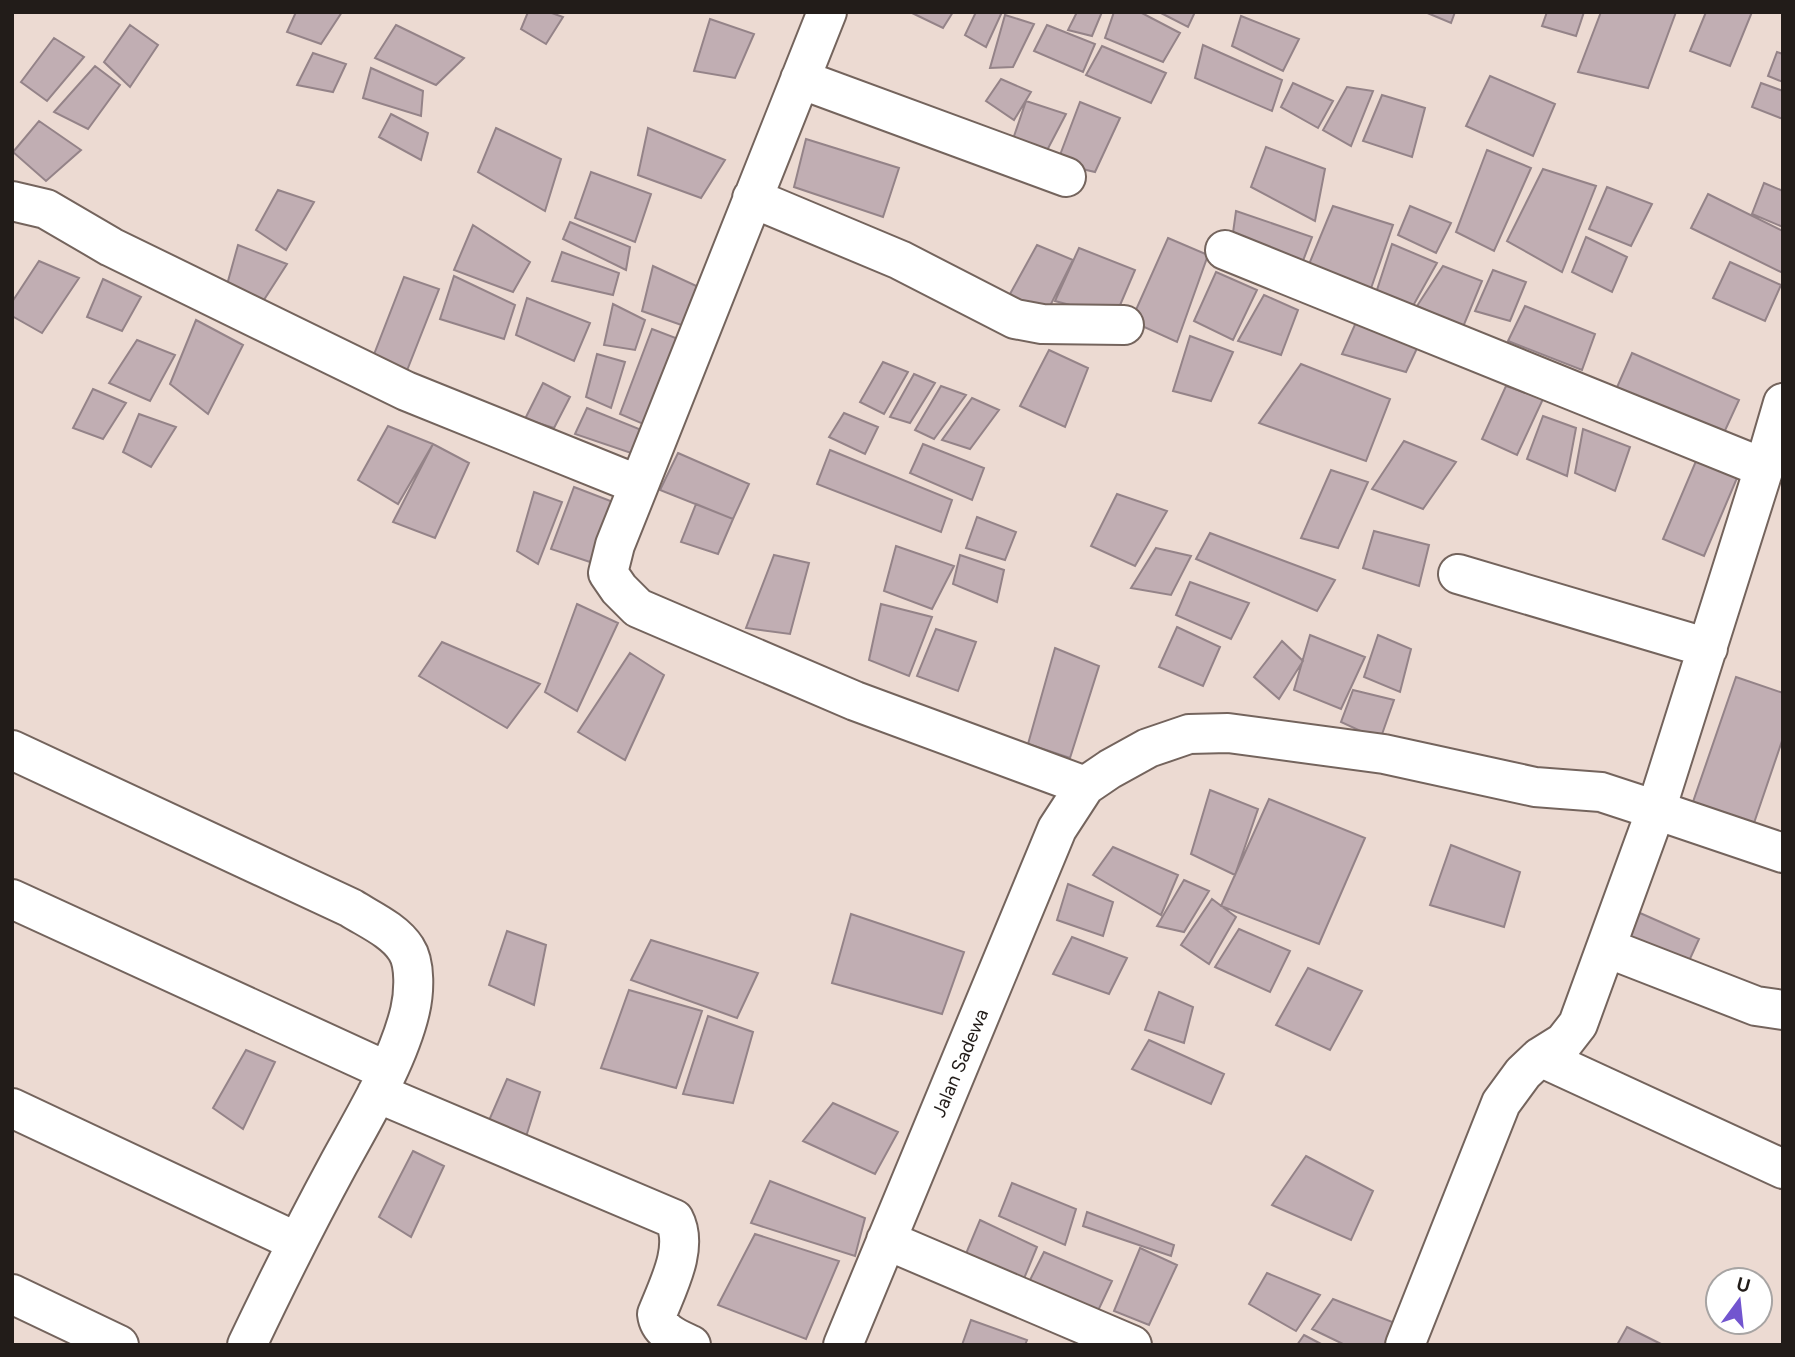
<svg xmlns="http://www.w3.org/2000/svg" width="1795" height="1357" viewBox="0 0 1795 1357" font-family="Figtree,sans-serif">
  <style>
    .building { fill: #c1aeb3; stroke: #948388; stroke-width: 2 }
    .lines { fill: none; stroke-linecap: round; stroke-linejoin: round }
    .minor-casing { stroke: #74645d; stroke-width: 42 }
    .minor { stroke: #fff; stroke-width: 38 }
    .labels { text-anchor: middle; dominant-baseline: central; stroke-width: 6; stroke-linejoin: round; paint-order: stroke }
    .street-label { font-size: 19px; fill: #221c19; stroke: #fff }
  </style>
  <rect width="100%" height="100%" fill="#ecdad2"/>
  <path class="building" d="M296 12H342L321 44 287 32Z
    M528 12H549L563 17 546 44 521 29Z
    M910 12H953L943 28Z
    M976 12H1002L986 47 965 35Z
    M1077 12H1102L1092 36 1068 30Z
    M1114 12H1140L1180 33 1163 62 1105 38Z
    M1159 12H1195L1188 27Z
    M1425 12H1455L1451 23Z
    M1547 12H1584L1576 36 1542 26Z
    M1601 12H1676L1648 88 1578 72Z
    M1706 12H1752L1730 66 1690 51Z
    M1005 15 1034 24 1013 67 990 68Z
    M1241 16 1299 39 1283 71 1232 46Z
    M710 19 754 34 735 78 694 71Z
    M130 25 158 45 130 87 104 62Z
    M396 25 464 58 436 85 375 58Z
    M1047 25 1095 44 1083 72 1034 51Z
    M54 38 84 57 47 101 21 82Z
    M1203 45 1282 80 1272 111 1195 78Z
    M1102 46 1166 73 1151 103 1086 75Z
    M1777 52 1783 54V82L1768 76Z
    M313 53 346 64 333 92 297 85Z
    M95 66 120 85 88 129 54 112Z
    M371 68 423 91 421 116 363 98Z
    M1490 76 1555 104 1533 156 1466 126Z
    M1001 79 1031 92 1014 120 986 101Z
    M1293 83 1333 101 1318 128 1281 107Z
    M1761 83 1783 91V119L1752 107Z
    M1347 87 1373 91 1351 146 1323 130Z
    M1382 95 1425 108 1412 157 1363 141Z
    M1026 101 1066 114 1042 160 1011 145Z
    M1080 102 1120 118 1095 172 1057 163Z
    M391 114 428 133 421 160 379 137Z
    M39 121 81 150 46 181 13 152Z
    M496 128 561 159 545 211 478 172Z
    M648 128 725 160 701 198 638 175Z
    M806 139 899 168 883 217 794 187Z
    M1266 147 1325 169 1315 221 1251 187Z
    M1487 150 1531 168 1494 251 1456 232Z
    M1543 169 1596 186 1562 272 1507 241Z
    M591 172 651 194 635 242 575 218Z
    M1764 183 1783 191V227L1752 214Z
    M1607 187 1652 204 1631 246 1589 229Z
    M278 190 314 202 286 250 256 230Z
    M1708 194 1783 231V273L1691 228Z
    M1333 206 1393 225 1368 297 1305 274Z
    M1410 206 1451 223 1436 253 1398 235Z
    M1236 211 1312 237 1298 274 1232 240Z
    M570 222 630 247 626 270 563 239Z
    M473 225 530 262 513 292 454 270Z
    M1586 237 1627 257 1612 292 1572 272Z
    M1168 238 1208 255 1177 342 1131 321Z
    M1392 244 1437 263 1409 313 1374 299Z
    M238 245 287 264 260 306 225 292Z
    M1037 245 1073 260 1044 318 1010 294Z
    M1079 248 1135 270 1115 317 1055 301Z
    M562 252 619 273 613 295 552 281Z
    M39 261 79 278 42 333 12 316V302Z
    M1730 262 1781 285 1765 321 1713 298Z
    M653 266 703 289 687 327 642 311Z
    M1443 266 1482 281 1463 327 1417 306Z
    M1493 270 1526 282 1510 321 1475 311Z
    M1216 272 1257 290 1233 340 1194 321Z
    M454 276 515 305 504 339 440 319Z
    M404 277 439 289 406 373 373 357Z
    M103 279 141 297 122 331 87 317Z
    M1264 295 1298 310 1281 355 1238 341Z
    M527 298 590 323 574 361 516 335Z
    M613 304 645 320 635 350 604 345Z
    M1525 306 1595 334 1582 370 1508 341Z
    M196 320 243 345 208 414 170 384Z
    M1357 320 1419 344 1406 372 1342 354Z
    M652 329 681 340 648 426 620 414Z
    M1190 336 1233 352 1211 401 1173 391Z
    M137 340 175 355 150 401 109 383Z
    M1049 350 1088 368 1065 427 1020 406Z
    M1632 353 1739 400 1717 448 1611 401Z
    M597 354 625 362 611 408 586 397Z
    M883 362 908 372 884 414 860 402Z
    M1301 364 1390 399 1366 461 1259 423Z
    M914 374 935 383 910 423 890 417Z
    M543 383 570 397 554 428 525 419Z
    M941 386 966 395 934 439 915 430Z
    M1506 386 1543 399 1517 455 1482 439Z
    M93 389 126 403 103 439 73 428Z
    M972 398 999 410 970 449 942 440Z
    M587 408 644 431 637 455 575 434Z
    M844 413 878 427 865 454 829 437Z
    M139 414 176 427 151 467 123 452Z
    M1543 416 1576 428 1567 476 1527 459Z
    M388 426 433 444 398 504 358 480Z
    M1583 429 1630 447 1615 491 1575 473Z
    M1404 441 1456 462 1423 509 1372 489Z
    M433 444 469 463 435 538 393 522Z
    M923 444 984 468 972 500 910 473Z
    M830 450 952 500 941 532 817 484Z
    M678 453 749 484 733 519 660 490Z
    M1696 461 1737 478 1704 556 1663 539Z
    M1331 470 1368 482 1338 548 1301 538Z
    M574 487 621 505 590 562 551 549Z
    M534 492 562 502 538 564 517 551Z
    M1117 494 1167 511 1135 566 1091 546Z
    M696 504 733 519 718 554 681 542Z
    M977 517 1016 532 1005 560 966 548Z
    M1374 531 1429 545 1419 586 1363 568Z
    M1210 533 1335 580 1317 611 1196 559Z
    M896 546 954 566 932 609 884 591Z
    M1156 548 1191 556 1171 595 1131 588Z
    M774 555 809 563 790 634 746 628Z
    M960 555 1004 570 997 602 953 584Z
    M1190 582 1249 603 1231 639 1176 615Z
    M577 604 618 623 577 711 545 692Z
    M881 604 932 617 909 676 869 660Z
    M1177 627 1220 647 1203 686 1159 667Z
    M936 629 976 642 958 691 917 676Z
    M1310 635 1365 657 1341 709 1294 690Z
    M1378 635 1411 649 1400 692 1364 677Z
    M1282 641 1303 661 1279 699 1254 677Z
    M442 642 540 684 507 728 419 676Z
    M1055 648 1099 666 1070 758 1028 744Z
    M630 653 664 675 625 760 578 732Z
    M1736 677 1783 693V738L1754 823 1693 802Z
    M1353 690 1394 700 1380 740 1341 722Z
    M1210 790 1258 809 1235 875 1191 854Z
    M1269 799 1365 838 1319 944 1221 906Z
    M1451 845 1520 872 1504 927 1430 905Z
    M1113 847 1178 875 1161 915 1093 875Z
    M1184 880 1209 891 1184 932 1157 926Z
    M1068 884 1113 902 1103 936 1057 920Z
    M1212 899 1236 917 1209 964 1181 945Z
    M1640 913 1699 939 1684 972 1625 946Z
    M851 914 964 952 942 1014 832 983Z
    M1239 929 1290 951 1270 992 1215 967Z
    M507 931 546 945 534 1005 489 985Z
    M1072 937 1127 958 1109 994 1053 974Z
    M651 940 758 973 737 1018 631 980Z
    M1308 968 1362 991 1330 1050 1276 1025Z
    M629 990 702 1011 676 1088 601 1068Z
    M1159 992 1193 1007 1184 1043 1145 1030Z
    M708 1016 753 1032 733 1103 683 1094Z
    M1149 1040 1224 1074 1211 1104 1132 1069Z
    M246 1050 275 1062 243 1129 213 1108Z
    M507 1079 540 1092 525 1140 487 1125Z
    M833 1103 898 1132 875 1174 803 1141Z
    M413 1151 444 1166 411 1237 379 1217Z
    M1306 1156 1373 1191 1351 1240 1272 1205Z
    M770 1181 865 1218 855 1256 751 1223Z
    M1012 1183 1076 1209 1065 1245 999 1216Z
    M1087 1212 1174 1245 1171 1256 1083 1226Z
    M980 1220 1037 1247 1023 1281 965 1256Z
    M755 1234 839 1261 806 1339 718 1305Z
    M1140 1248 1177 1265 1149 1325 1114 1311Z
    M1044 1252 1112 1281 1096 1315 1026 1288Z
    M1267 1273 1320 1295 1296 1331 1249 1304Z
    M1333 1299 1395 1323 1385 1345H1345L1312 1329Z
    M971 1320 1027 1340 1025 1345H962Z
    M1627 1327 1663 1345H1617Z
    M1304 1335 1323 1345H1297Z"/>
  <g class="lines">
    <defs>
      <path id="minor" d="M827 12 639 485 615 545 608 573 619 589 638 608 855 701 1085 786
        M800 79 1066 177
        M752 198 900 260 1015 319 1042 324 1124 325
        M12 201 46 209 111 247 406 391 639 485
        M1225 250 1764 468
        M1458 574 1708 648
        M12 750 351 908C368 919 394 930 406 949 416 964 414 994 410 1011 398 1062 363 1119 338 1165 306 1224 276 1284 247 1345
        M12 899 387 1071
        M1607 948 1756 1006 1783 1010
        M1540 1057 1783 1169
        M377 1093 674 1219C689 1247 668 1286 657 1314 659 1332 676 1338 691 1345
        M12 1108 297 1242
        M886 1240 1132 1345
        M12 1294 119 1345
        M843 1345 1057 829 1085 786 1110 769 1148 748 1189 734 1228 733 1384 754 1535 787 1601 792 1656 810 1764 468 1783 403
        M1405 1345 1501 1103 1523 1073 1540 1057 1564 1042 1578 1024 1656 810 1783 853"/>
    </defs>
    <use href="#minor" class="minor-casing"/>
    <use href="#minor" class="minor"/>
  </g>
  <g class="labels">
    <g class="street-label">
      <text transform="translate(960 1063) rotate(-67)">Jalan Sadewa</text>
    </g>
  </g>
  <rect width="1795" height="1357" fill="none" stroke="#221c19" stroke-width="28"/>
  <g transform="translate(1739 1301) rotate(15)"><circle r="33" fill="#ffffff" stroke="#a7a4a3" stroke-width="2"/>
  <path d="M0-5L12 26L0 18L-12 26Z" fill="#7255cf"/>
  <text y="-10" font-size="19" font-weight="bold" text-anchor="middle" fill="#221c19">U</text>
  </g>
</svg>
